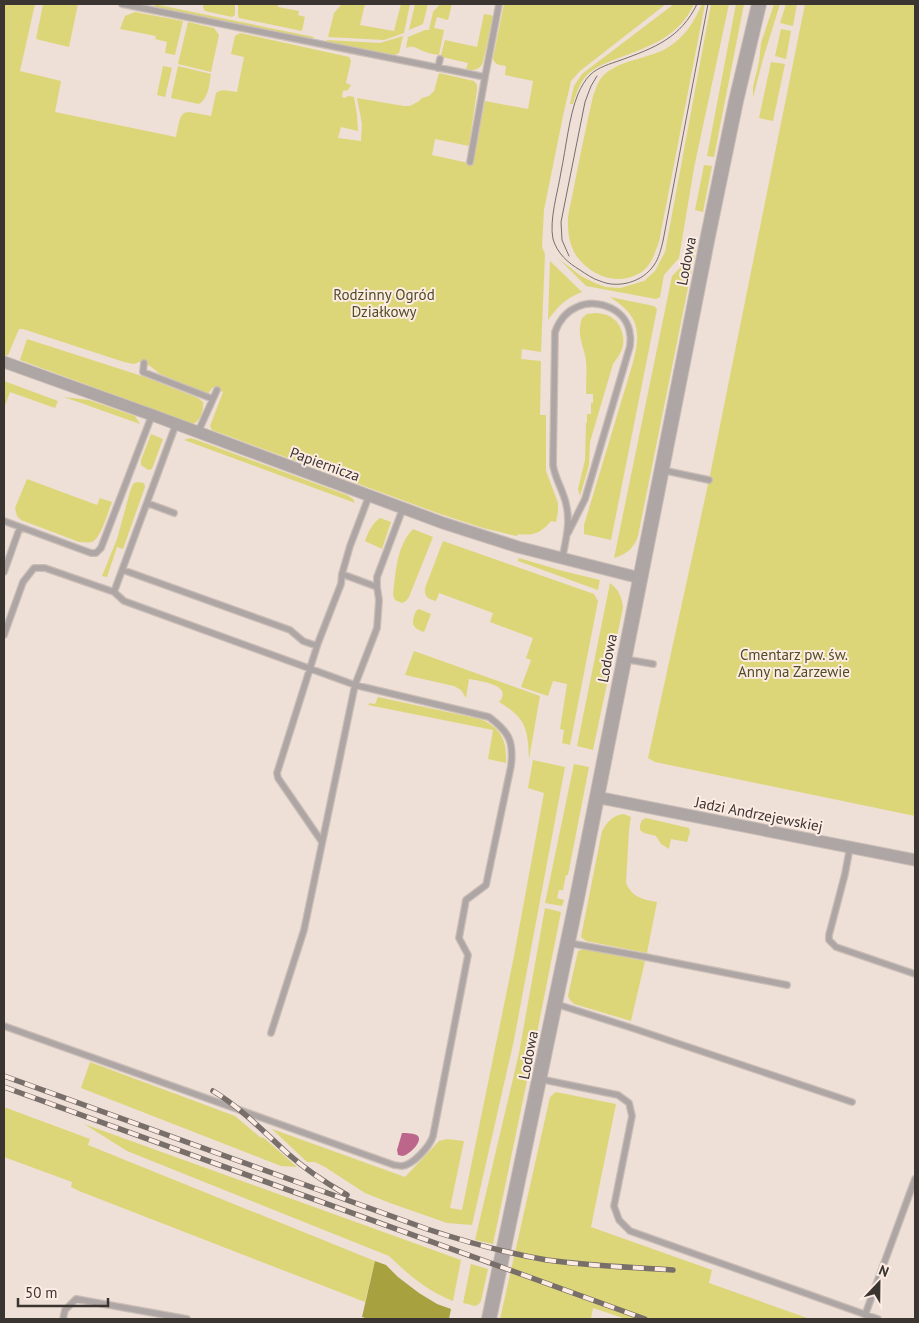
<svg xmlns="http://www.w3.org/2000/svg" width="919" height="1323" viewBox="0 0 919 1323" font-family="'PT Sans',sans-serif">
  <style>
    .green { fill: #ddd678 }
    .forest { fill: #a8a140 }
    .water { fill: #bd668b }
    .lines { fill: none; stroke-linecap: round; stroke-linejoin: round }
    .service-casing { stroke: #cabdb6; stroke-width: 8 }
    .minor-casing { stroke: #cabdb6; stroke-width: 13 }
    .tertiary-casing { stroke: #cabdb6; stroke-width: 16 }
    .service { stroke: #ada6a5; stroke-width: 5.5 }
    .minor { stroke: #ada6a5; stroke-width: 11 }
    .tertiary { stroke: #ada6a5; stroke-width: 14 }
    .tram { stroke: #786f6a; stroke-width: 1 }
    .rail-casing { stroke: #786f6a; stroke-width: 5.5 }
    .rail { stroke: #fcece4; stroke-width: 4; stroke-dasharray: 11; stroke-linecap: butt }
    .labels { text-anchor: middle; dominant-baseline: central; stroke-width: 4; stroke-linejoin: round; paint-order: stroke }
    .street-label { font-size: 15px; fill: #3b3532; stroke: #fcece4 }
    .park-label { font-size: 15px; fill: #4f4c23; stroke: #fcece4 }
  </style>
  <rect width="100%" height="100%" fill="#eedfd7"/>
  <path class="green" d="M4 4H35L20 71 61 81 55 112 176 137C182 106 181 111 211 116L216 93C222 88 229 91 237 92L244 57 231 54 235 36 240 33 349 57 351 61 346 83 351 85 348 90 343 91 342 97 345 98 348 96 354 97 357 115 358 131 341 127 338 138 361 141 362 124 357 98 404 106H410L419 101 422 98 429 96 434 91 439 73 474 81 477 85V90L469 146 435 139 432 155 473 164 485 101 528 109 533 81 505 75 506 66C500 65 494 65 493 58L504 4H666L580 71 571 81 563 116 544 210 542 247 545 254 541 352 522 349 521 359 541 361 540 415H546V471L558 503V512L556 522 551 521C541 533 534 536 519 534L516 536 483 528 440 514 212 430 210 426 223 392 212 388 208 394 160 374 150 366 139 362 134 364 124 362 23 329H19L8 355 4 356Z
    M43 4H78L69 47 36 39Z
    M153 4H154L314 37 311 39 156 7Z
    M204 4H235V15L232 17 205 11 203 8Z
    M238 4H278V7L299 11 298 15 305 17 302 31 239 18 238 16Z
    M342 4H365L360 25 394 31 401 4H410L404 33 384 40 328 37 334 13Z
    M415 4H428L423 24 409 30Z
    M440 4H452L448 20 437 17 434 28 444 30 439 55C435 54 430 54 426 52 418 50 414 44 406 48L408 37 425 30H429L433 12Z
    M674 4H694C679 37 650 46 619 58 608 62 597 66 588 74 580 82 576 93 573 104H570L574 86 582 74Z
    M702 4H705L659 242C656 249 654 257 650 263 647 268 641 273 636 275 614 286 586 273 574 252 570 244 568 235 568 226 567 215 571 203 573 192 579 160 586 128 593 96 596 89 598 80 604 75 619 60 648 59 667 48 685 37 694 22 702 4Z
    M711 4H729L694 168 679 258 664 275 660 297 656 299 586 286 559 259 581 276 595 283 606 287 620 288 644 281 655 271 665 252Z
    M736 4H744L714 157 707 156Z
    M774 4H780L763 59 753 98V87L759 62 761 43Z
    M786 4H797L793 26 780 23Z
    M805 4H915V816L655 762 648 758 709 480Z
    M135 12 183 21 175 55 165 53 167 42 155 39 156 36 120 29 125 16Z
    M484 14 491 15 493 17 483 62C480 70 474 71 466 69L468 63 442 57 441 55 445 40 477 47Z
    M188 22 214 28 219 35 211 72 178 64Z
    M781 29 791 31 786 59 775 56Z
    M403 36 399 53 393 56 326 42 327 40 380 43Z
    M771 62 785 64 773 121 759 118Z
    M163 66 172 68 165 97 157 95Z
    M178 66 211 74C209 84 209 98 199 104L171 98Z
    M704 165 712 166 703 212 695 210Z
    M688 247 696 248 638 536C634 549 626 554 614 558L672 276 685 263Z
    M550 261 582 292C565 299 559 305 548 320Z
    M610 297 654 306 657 309 611 540 584 534V525L632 366C641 333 641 317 610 297Z
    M595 313C600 313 606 314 611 317 621 323 626 338 622 349 620 355 616 359 613 364L590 442 589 465 580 496 578 489 585 460 586 423H587V414H591V403H593V394H586C586 383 587 372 586 361 584 345 576 336 582 318L587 314Z
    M27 339 145 377 198 398 203 402C204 409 201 421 193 424L20 360Z
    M4 381 58 401 55 408 10 392 4 408Z
    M64 397 89 400 135 416 140 424Z
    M151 434 163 439 152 469 148 470 141 465V460Z
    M190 438 197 440 347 495 353 499 355 503 184 440Z
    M27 479 97 505 100 498 112 502C108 512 101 538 92 542 88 543 83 542 79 542L21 520 17 516 15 508Z
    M138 482 144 483 145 487 123 549 117 547 107 577 102 576 117 539 131 488 134 483Z
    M380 518 391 522 382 549 365 541C368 532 372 524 380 518Z
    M413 529 433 537 409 597 406 601 402 603 395 600 393 595C396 572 396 547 413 529Z
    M443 541 594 594 598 601 570 745 562 743 564 730 560 729 567 684 553 681 548 696 521 687 531 660 526 658 533 638 490 622 493 613 439 593 436 601C428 599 424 597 425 588Z
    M519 558 563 571 600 580 598 590 518 561Z
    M610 583C619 590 622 597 623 608L593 750 577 746Z
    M419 609 431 614 424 632C411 628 411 623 416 611Z
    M414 651 540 696 529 759C528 729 526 718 499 702 514 685 480 681 469 679L466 698 461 690 454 686 405 675Z
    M378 697 480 719C502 728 507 741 506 763L488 759 493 730 368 705 370 703 375 704Z
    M533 760 565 767 514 1040 472 1225 447 1223 390 1203 365 1193 325 1167 315 1162H307L272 1129 405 1177 439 1141 447 1139 464 1141 450 1208 462 1210 514 956 544 793 528 788Z
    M574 764 589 767 568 875H566L563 890H559L557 898 564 900 562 906 545 903Z
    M624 814 631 817 629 830 626 883C633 898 642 899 657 902L647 953 586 941 581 937 602 831C608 821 613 815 624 814Z
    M646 818 689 828 690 832 687 842 671 839 669 849 661 844 656 836 644 833 640 830V825L642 820Z
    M545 908 561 912 538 1028 493 1244 475 1240 519 1053Z
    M583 949 645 961 631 1021 574 1004 570 1000 568 996 578 951Z
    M90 1062 235 1116 260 1137 264 1138 297 1167 281 1166 81 1088Z
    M556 1092 616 1104 591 1227 712 1270 709 1283 810 1319H626L593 1308 591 1319H500L550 1097Z
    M4 1107 90 1139 88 1145 375 1261 365 1302 79 1191 71 1187 72 1182 4 1157Z
    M84 1124 461 1260 453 1301C427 1291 409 1275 389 1256L127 1151Z
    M471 1264 488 1269 481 1301 479 1304 475 1306 463 1303Z"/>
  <path class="forest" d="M375 1261 386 1265 398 1277 419 1293 437 1304 451 1309 449 1319H369L362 1317Z"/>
  <path class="water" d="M402 1133C406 1133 415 1133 418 1136 423 1142 408 1156 402 1156 401 1156 400 1155 398 1155L397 1150Z"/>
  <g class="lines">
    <defs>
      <path id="service" d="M122 4 485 77
        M438 68 440 59
        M470 162 485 77 499 4
        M144 363 143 372 213 399
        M198 432 217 390
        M662 470 709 480
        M147 503 174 513
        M4 521 91 553H96L101 548 152 415
        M562 559C567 536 572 516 563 494 559 483 555 477 553 465L555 332C559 321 565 312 577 307 598 297 628 310 630 335 631 338 630 343 630 346L585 499 568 533
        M123 570 290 630 303 641 317 646
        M4 572 20 527
        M342 574 377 587
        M4 635 23 582 34 568H45L114 592 176 424
        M624 659 653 664
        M322 842 278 778 277 773 318 643 341 584 342 574 350 546 369 496
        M850 847 845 874 829 935V940L836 947 915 974
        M569 943 646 957 787 985
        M556 1004 629 1027 852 1102
        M4 1026 394 1165C395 1165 400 1166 402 1166 413 1165 430 1146 433 1136L468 955 459 938 466 900 486 885 511 766C514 741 509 732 489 717L355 685 124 601 114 592
        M271 1033 304 930 355 685 377 628 379 600 377 587V577L403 508
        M540 1079 618 1095 629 1103 632 1116 614 1206 619 1220 630 1231 878 1319
        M865 1315 915 1179
        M63 1319 65 1310 76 1299 187 1319"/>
      <path id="minor" d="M4 362 152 415 443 523 518 547 640 578
        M596 797 915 860"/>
      <path id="tertiary" d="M489 1319 577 898 708 236 736 101 759 4"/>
    </defs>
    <use href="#service" class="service-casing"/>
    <use href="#minor" class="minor-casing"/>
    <use href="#tertiary" class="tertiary-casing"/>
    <use href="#service" class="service"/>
    <use href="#minor" class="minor"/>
    <use href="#tertiary" class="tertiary"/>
    <path class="tram" d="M697 4C681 38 654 48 621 60 610 64 598 67 590 75 585 80 581 87 578 94 569 116 566 148 561 172 558 191 549 220 553 239 557 253 568 263 580 270 586 274 593 279 600 281 618 289 643 282 654 265 659 258 661 249 663 241L708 4
      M569 256 562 240 561 222 585 102 591 86 597 76"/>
    <defs>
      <path id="rail" d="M4 1076 427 1229C466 1242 506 1253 547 1260 588 1266 631 1267 673 1270
        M4 1087 645 1319
        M213 1091C241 1108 263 1131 287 1153 305 1169 326 1183 347 1195"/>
    </defs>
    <use href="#rail" class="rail-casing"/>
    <use href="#rail" class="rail"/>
  </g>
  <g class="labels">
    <g class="street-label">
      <text transform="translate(686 261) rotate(-79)">Lodowa</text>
      <text transform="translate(325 464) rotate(20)">Papiernicza</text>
      <text transform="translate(607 658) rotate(-79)">Lodowa</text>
      <text transform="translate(759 814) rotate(11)">Jadzi Andrzejewskiej</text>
      <text transform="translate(528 1055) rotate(-79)">Lodowa</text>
    </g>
    <g class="park-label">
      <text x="384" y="294">Rodzinny Ogród<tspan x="384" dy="17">Działkowy</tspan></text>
      <text x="794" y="654">Cmentarz pw. św.<tspan x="794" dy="17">Anny na Zarzewie</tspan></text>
    </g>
  </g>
  <rect width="919" height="1323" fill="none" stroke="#3b3532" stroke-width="10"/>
  <g transform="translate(879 1283) rotate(22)" stroke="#fcece4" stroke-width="4" paint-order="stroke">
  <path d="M0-4L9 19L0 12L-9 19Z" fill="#3b3532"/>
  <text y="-8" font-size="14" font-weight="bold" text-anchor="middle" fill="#3b3532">N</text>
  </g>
  <path d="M18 1298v8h90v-8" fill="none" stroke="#3b3532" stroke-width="2.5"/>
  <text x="25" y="1298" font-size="15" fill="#3b3532" stroke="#fcece4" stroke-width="4" paint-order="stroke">50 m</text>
</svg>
